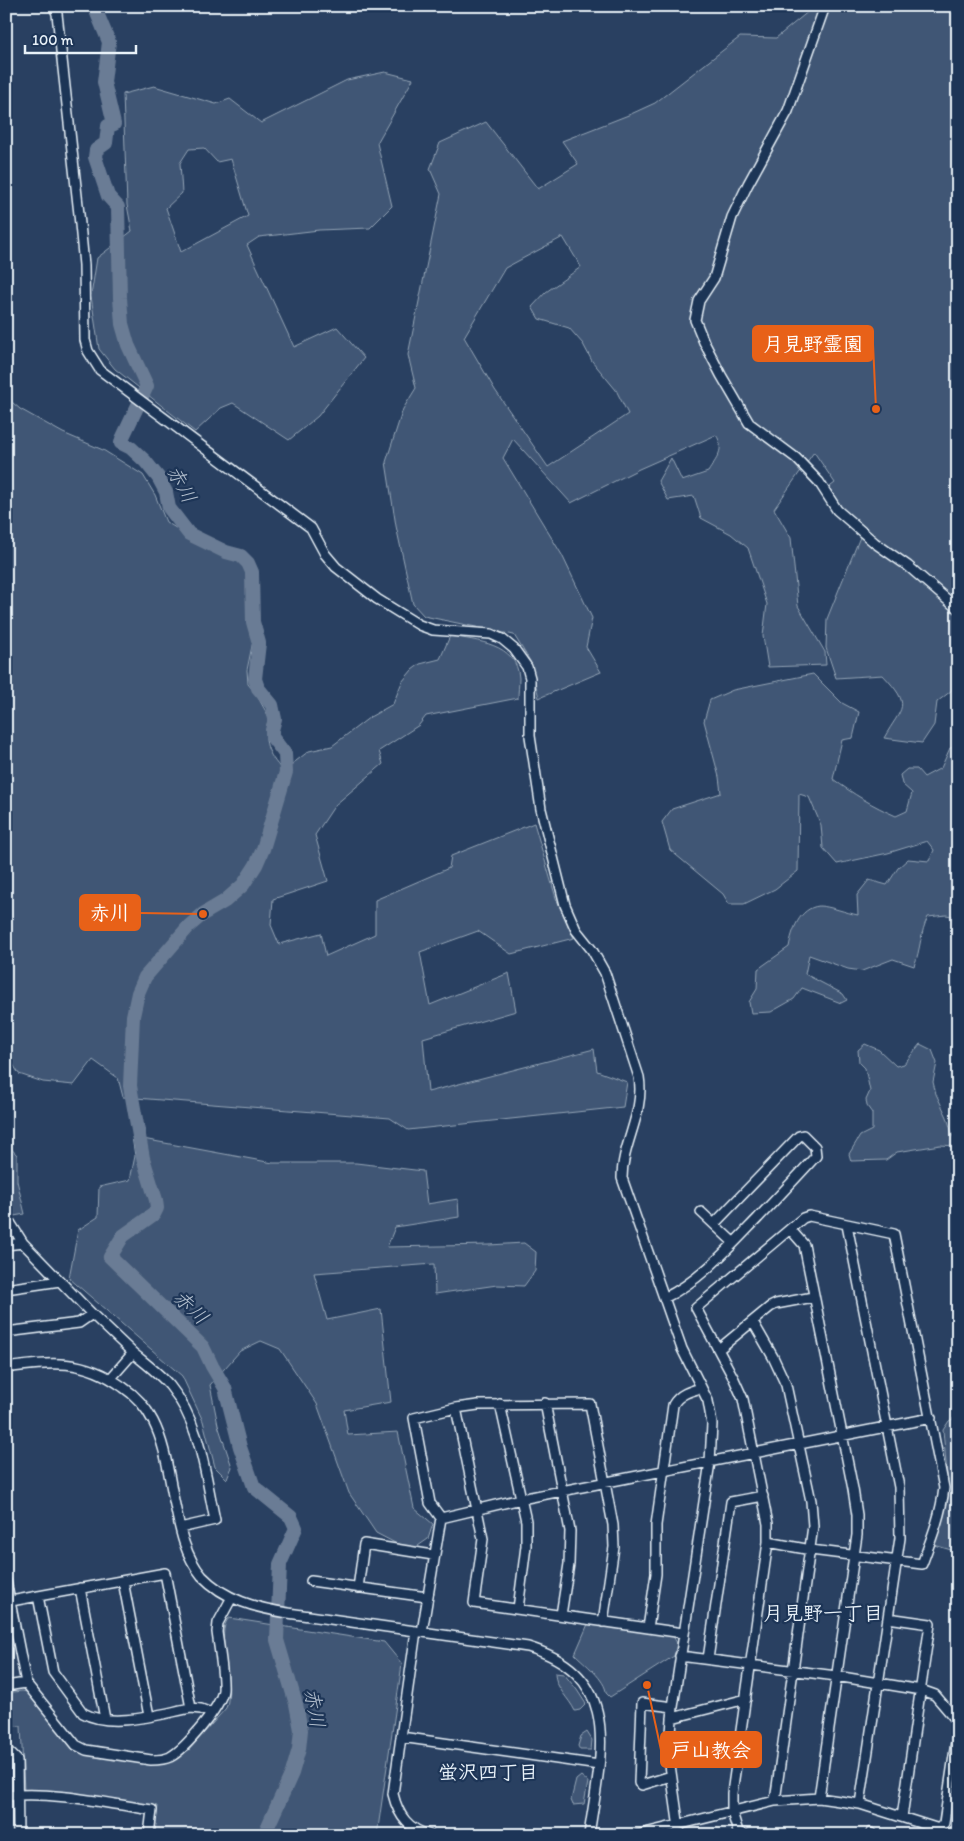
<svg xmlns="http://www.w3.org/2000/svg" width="964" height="1841" viewBox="0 0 964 1841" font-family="Itim,'Klee One',sans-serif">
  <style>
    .green { fill: #415774; stroke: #94a4b6; fill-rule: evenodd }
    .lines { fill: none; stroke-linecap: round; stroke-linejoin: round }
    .river { stroke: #6b7c95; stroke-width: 14 }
    .minor-casing { stroke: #e8f1f8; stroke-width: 12 }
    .minor { stroke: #1d3557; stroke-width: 9 }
    .labels { text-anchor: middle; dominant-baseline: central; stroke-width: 4.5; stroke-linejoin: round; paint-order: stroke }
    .water-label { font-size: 20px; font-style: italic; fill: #b6c2d0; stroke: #1d3557 }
    .neighbourhood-label { font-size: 20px; font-weight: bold; fill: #e8f1f8; stroke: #1d3557 }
    .leader { fill: none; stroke: #e86118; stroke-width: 2 }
    .callout-dot { fill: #e86118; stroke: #1d3557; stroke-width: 2 }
    .callout { fill: #e86118; stroke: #e86118; stroke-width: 2 }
    .callout-label { font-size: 20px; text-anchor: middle; font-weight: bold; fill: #fff }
  </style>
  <rect width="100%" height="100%" fill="#294061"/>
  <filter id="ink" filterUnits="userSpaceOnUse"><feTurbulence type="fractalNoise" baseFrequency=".02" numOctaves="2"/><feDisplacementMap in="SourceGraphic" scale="10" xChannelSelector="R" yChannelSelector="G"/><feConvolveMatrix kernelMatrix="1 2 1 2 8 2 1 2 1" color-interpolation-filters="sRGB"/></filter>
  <g filter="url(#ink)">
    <path class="green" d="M815 6H958V676L951 691 937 702 934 725 922 743 884 738C902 706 913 707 883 675L836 678 826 648 827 619 862 532 827 489 835 483 814 452 774 509 791 538 798 606 825 652 826 665 768 667 763 636 767 604 748 548 731 534 701 518 694 496 668 500 658 481 671 458 682 481 708 472C716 459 726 449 716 435L639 469 571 503 513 439 503 458 562 555 592 618 586 647 601 672 539 698 530 661 514 635 424 616 413 604 396 526 386 462 403 409 416 388 408 355 441 194 430 169 440 143 486 122 538 189 578 164 562 141 631 114 655 103 740 37 776 38ZM563 237 581 267 546 292 532 307 539 319 569 328 583 344 592 361 616 390 628 414 548 467 495 390 464 337 505 268Z
      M385 72 413 79 377 143 392 206 370 228 319 230 259 237 247 245 294 347 337 327 364 358 318 416 289 440 233 403 221 408 195 432 115 369 99 349 91 296 97 258 132 231 127 205 123 94 154 86 216 104 230 99 261 123 347 80ZM204 148 217 162 231 159 248 216 181 252 166 208 182 193 180 163 189 149Z
      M6 397 20 409 63 433 103 450 143 475 155 495 166 522 207 547 238 559 244 563 248 571 247 589 254 636 247 670 248 684 256 694 269 717C262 741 267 753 283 771L309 751 332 746 370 717 393 704 402 682 412 670 420 664 440 659 450 636C477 641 517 643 519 678 519 685 518 692 518 698L426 716 419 725 379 751 383 764 335 805 315 835 328 881 273 899 271 925 279 944 321 933 326 956 375 934V900L449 868 451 856 534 823 556 898 574 938 511 954 478 931 420 952 430 1005 509 973 516 1011 423 1038 428 1092 594 1049 597 1071 627 1082 623 1107 408 1130 390 1118 123 1097 118 1078 93 1060 74 1085 43 1082 19 1074 6 1053Z
      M813 674 842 703 859 712 853 738 842 740 833 779C853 794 873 806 896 816L907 811 912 793 902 784 900 775 907 769H917L924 777 941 768 950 748 958 746V917L946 915 928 917C920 932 921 949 914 966L893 959 862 971 848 969 809 955 805 974 843 994 847 1000 841 1003 802 988 794 999 771 1012 751 1013 749 1002 757 989 758 969 789 947C792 931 799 908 819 906 829 906 847 913 858 915L857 895 869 880 887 885 898 868 908 859 929 861 934 850 927 841 888 853 837 864 823 848 821 825 809 797 799 794 798 871 775 889 744 904H729L723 894 670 850 662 822 672 809 721 793 719 777 704 721 710 700 733 690Z
      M865 1044 879 1050 896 1066 904 1064 920 1044 932 1050 937 1063 933 1082 936 1094 947 1117 953 1137 957 1140 956 1146 940 1145 897 1152 886 1160 851 1161 849 1154 860 1136 872 1130V1113L867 1106 866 1100 870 1091 865 1068 859 1062 858 1050Z
      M132 1137 273 1163H356L423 1171 427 1204 458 1199 459 1217 395 1227 387 1247 489 1245 524 1243 536 1252 535 1271 524 1286 497 1285 435 1294 434 1264 314 1273 327 1320 381 1309 391 1402 344 1410 348 1435 398 1432 414 1508 433 1524 428 1539 415 1548 397 1544 376 1533 349 1493 317 1404 280 1349 261 1341 240 1351 210 1385 218 1425 232 1467 227 1479 215 1467 203 1421 182 1376 69 1278 78 1230 98 1217 99 1187 130 1180 135 1156Z
      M6 1143 17 1155V1181L25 1214 14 1216 6 1203Z
      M958 1416V1552L934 1545 949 1496 943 1430 949 1421Z
      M229 1618 384 1642 402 1664 377 1835H154L158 1806 64 1794 24 1791 21 1726 6 1727V1693L22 1691 27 1692 71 1747 89 1755 165 1764 170 1759 189 1750 226 1708C236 1684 214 1632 229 1618Z
      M588 1624 673 1636 677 1643 674 1656 610 1697 606 1693C606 1680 584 1663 575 1654Z
      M555 1673 564 1674 577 1690 586 1704 580 1710 575 1711C569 1698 555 1688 555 1673Z
      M587 1732 592 1740 591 1750H580L578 1746 581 1736Z
      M581 1776 588 1782 584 1804 573 1805 571 1800 576 1780Z"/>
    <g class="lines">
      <path class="river" d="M94 6 109 42 104 82 114 124 108 126 106 143 96 150 95 157 108 196 118 207 120 298 122 324 128 345 147 386 122 439 121 443 131 448 145 461 158 477 166 492 169 508 189 534 226 552 241 556 248 563 252 572 253 622 259 643 255 679 258 688 272 705 275 719 272 730V737L285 754 286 772 263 849 256 865 243 885 225 901 203 914 189 926 145 977 138 993 133 1016 130 1086 143 1158 156 1200 157 1208 154 1214 123 1236 110 1257 203 1347 212 1366 225 1388 240 1447 254 1487 291 1517 296 1528 280 1564 277 1640 296 1704 301 1730 299 1749 292 1773 264 1835"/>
      <defs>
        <path id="minor" d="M54 6 57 14 79 214 84 265 85 340 88 351 100 370 311 528 325 554 336 567 377 599 419 625 433 630 491 634 502 639 514 649 527 667 530 678V736L541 809 565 905 576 930 592 950 605 973 639 1077C645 1113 622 1143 622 1178L682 1349 708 1401 712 1424 710 1462 673 1707 669 1758 680 1835
          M825 6 788 111 748 184 732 217 714 278 699 301 695 320 704 342 721 375 749 423 796 458 819 482 837 510 875 543 908 566 958 609
          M701 1212 734 1243
          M6 1216 23 1243 92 1314 133 1353 111 1378
          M847 1225 899 1487 900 1538 860 1804
          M790 1229 804 1245 853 1489 857 1515V1535L819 1798
          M6 1245 23 1243
          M6 1289 60 1281
          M664 1298C699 1282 731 1246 758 1218 777 1198 797 1177 816 1156L815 1147 803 1135 799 1136 714 1224
          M753 1322 773 1357 786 1385 811 1501 813 1526 775 1801
          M6 1332 79 1323 92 1314
          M719 1349 770 1307 776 1304 813 1297
          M133 1353C145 1363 160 1374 170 1386 201 1424 205 1474 215 1520L180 1528
          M6 1368C52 1362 83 1358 123 1387 135 1395 146 1407 153 1421 166 1446 169 1478 175 1505 180 1530 185 1556 202 1576 225 1600 256 1608 288 1613L528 1647C626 1677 600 1757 589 1835
          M545 1403 570 1531 569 1564 561 1615
          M500 1404 526 1521V1546L518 1609
          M456 1408 483 1539 474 1603 683 1633
          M441 1518 521 1499 931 1418
          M6 1581 26 1683 76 1745 86 1750 151 1760C158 1760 164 1760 170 1757 185 1749 221 1707 223 1690 224 1674 219 1648 217 1632L218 1623 231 1599
          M123 1581 149 1716
          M311 1581 427 1597
          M80 1588 105 1719
          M358 1588 364 1544 433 1555
          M38 1596 53 1672 83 1713C112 1729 160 1714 191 1708L201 1709 211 1713
          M11 1601 165 1573 191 1708
          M888 1618 930 1624 902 1817
          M648 1628 656 1574V1525L673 1405C679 1394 690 1391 701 1388
          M416 1631 393 1794C398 1815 408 1830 430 1835
          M422 1632 441 1518 430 1503 414 1418 456 1408 478 1405 590 1404 613 1525 614 1547 603 1622
          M680 1656 836 1676 921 1690 935 1695 958 1722
          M708 1659 731 1502 763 1496
          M6 1686 26 1683
          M672 1718 746 1699
          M401 1737 599 1765
          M6 1753H10L17 1760 18 1835
          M671 1776 642 1785 639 1783 642 1703 673 1707
          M6 1796C54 1791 105 1803 152 1810L149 1835
          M637 1835 775 1801 819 1798 860 1804 939 1829 944 1823 958 1729
          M745 1835 738 1832 732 1812V1793L768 1542V1524L743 1399 734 1379 696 1308 803 1218 809 1216 894 1234 944 1488C941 1515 931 1540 922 1564L811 1550 768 1542
          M870 1835 871 1833"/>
      </defs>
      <use href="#minor" class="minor-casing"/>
      <use href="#minor" class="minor"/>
    </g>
  </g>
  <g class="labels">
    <g class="water-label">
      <text transform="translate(182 484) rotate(62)">赤川</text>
      <text transform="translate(191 1307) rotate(44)">赤川</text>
      <text transform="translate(315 1708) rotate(80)">赤川</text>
    </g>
    <g class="neighbourhood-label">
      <text x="823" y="1613">月見野一丁目</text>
      <text x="488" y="1772">蛍沢四丁目</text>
    </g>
  </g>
  <path class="leader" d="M876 409L873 344M203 914L140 913M647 1685L661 1750"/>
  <g class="callout-dot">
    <circle cx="876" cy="409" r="5"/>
    <circle cx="203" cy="914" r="5"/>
    <circle cx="647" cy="1685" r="5"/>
  </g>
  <g class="callout">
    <rect x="753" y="326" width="120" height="35" rx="5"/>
    <rect x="80" y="895" width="60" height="35" rx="5"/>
    <rect x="661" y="1732" width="100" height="35" rx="5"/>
  </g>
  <g class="callout-label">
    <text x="813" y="351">月見野霊園</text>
    <text x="110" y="920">赤川</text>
    <text x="711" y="1757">戸山教会</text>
  </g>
  <rect width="964" height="1841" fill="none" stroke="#1d3557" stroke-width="25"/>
  <rect x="12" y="12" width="939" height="1816" fill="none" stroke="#e8f1f8" stroke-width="2" filter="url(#ink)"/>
  <path d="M25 45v8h111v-8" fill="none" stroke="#e8f1f8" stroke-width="2.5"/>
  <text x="32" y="45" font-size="15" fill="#e8f1f8" stroke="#1d3557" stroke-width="4" paint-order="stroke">100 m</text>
</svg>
